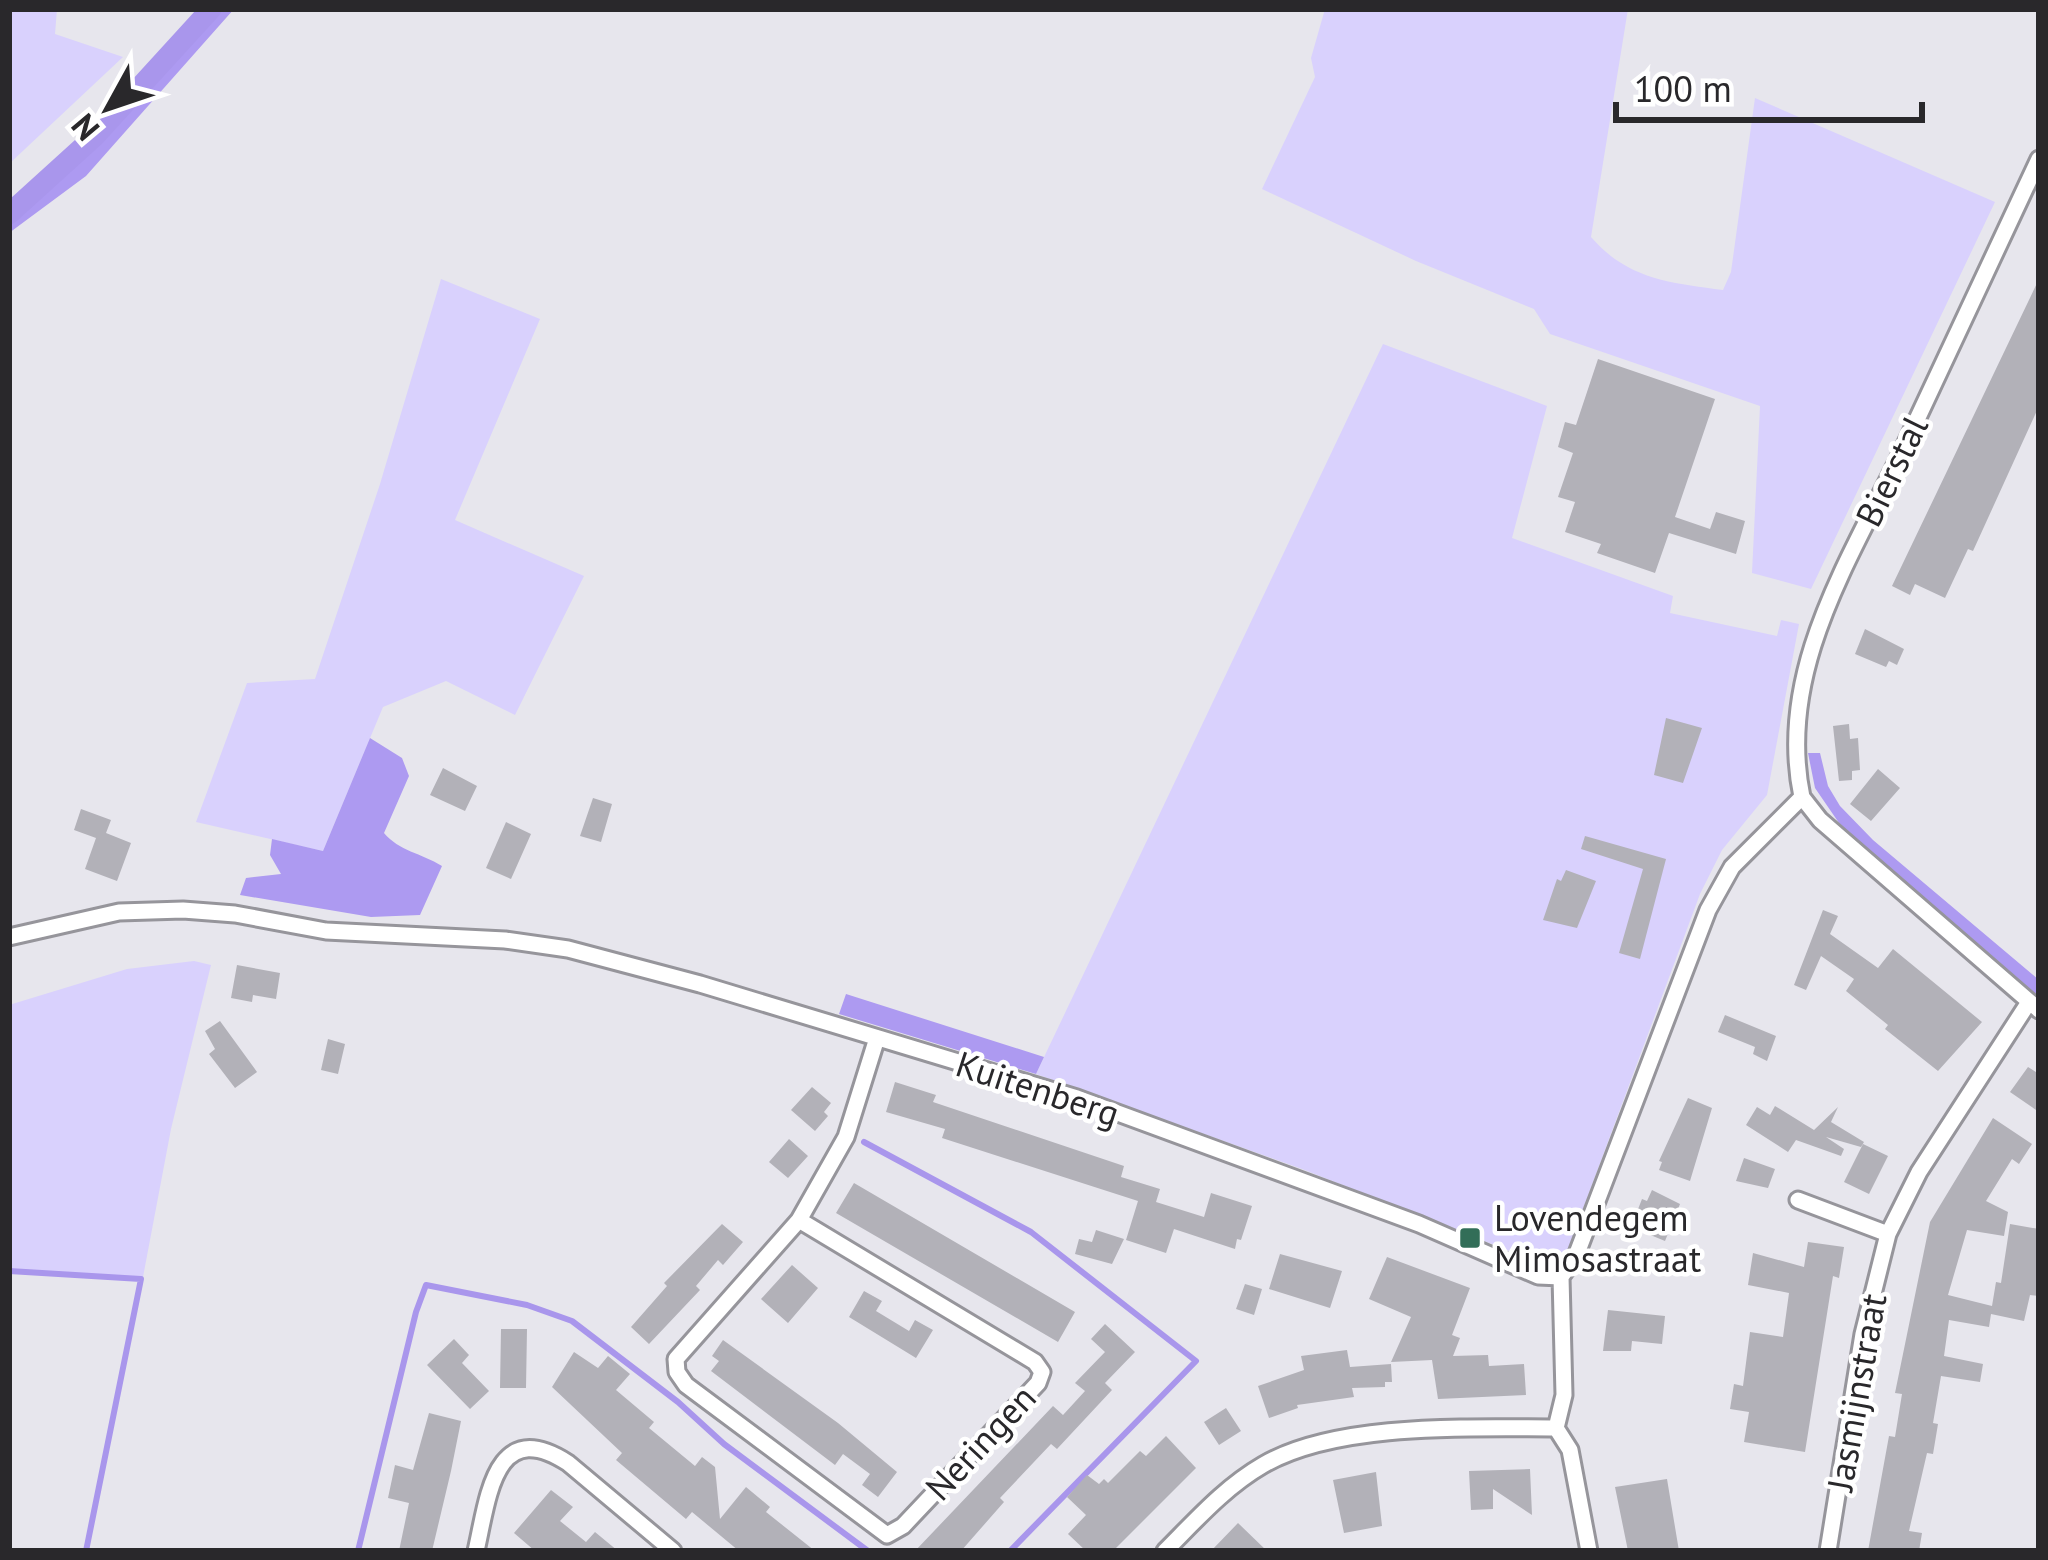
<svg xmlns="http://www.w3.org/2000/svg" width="2048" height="1560" viewBox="0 0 2048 1560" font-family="'PT Sans',sans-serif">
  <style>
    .green { fill: #d9d1fd }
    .forest { fill: #ad9af1 }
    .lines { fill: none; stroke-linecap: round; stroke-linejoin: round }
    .stream { stroke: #a996ec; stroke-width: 6 }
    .canal { stroke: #a996ec; stroke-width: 21 }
    .building { fill: #b2b1b8 }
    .street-casing { stroke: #96959b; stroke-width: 21 }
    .street { stroke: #fff; stroke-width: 15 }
    .poi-dot { fill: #326e58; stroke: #fff; stroke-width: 4.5 }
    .labels { text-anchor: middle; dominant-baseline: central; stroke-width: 9; stroke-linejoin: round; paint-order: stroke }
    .street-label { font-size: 36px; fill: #29282b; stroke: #fff }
    .poi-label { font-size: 36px; fill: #29282b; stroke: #fff; text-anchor: start }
  </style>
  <rect width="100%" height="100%" fill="#e7e6ed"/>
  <path class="green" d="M9 9H57L55 34 123 57 9 164Z
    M1325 9H1628L1591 237C1627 279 1670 283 1723 290L1731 272 1755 98 1995 202 1811 589 1752 573 1760 406 1550 334 1534 309 1416 261 1262 189 1315 77 1311 58Z
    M441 279 540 319 455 520 584 576 515 715 446 681 383 707 323 851 196 822 247 683 315 679 380 484Z
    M1383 344 1547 406 1512 538 1673 596 1670 613 1777 636 1781 620 1799 624 1767 795 1722 850 1700 894 1560 1271 1302 1169 1036 1074Z
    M194 961 211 965 171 1129 143 1277 9 1269V1005L127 969Z"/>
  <path class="forest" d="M220 9H234L86 176 9 233V222L99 142Z
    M370 738 402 758 409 776 384 833C399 851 421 853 442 866L420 915 371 917 240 895 246 878 281 874 270 855 272 839 323 851Z
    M1808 753H1820L1828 786 1840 806 1873 840 2039 980 2038 997 1866 851 1839 823 1815 788Z
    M846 994 1044 1057 1036 1074 839 1014Z"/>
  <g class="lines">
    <path class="stream" d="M864 1142 1031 1232 1196 1361 1010 1551
      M9 1271 141 1279 86 1551
      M358 1551 416 1312 426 1285 527 1305 572 1321 678 1402 724 1444 868 1551"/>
    <path class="canal" d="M9 214 95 136 211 9"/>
  </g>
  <path class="building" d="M2039 279V406L1973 551 1968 549 1945 598 1915 584 1910 595 1892 586Z
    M1598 359 1715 399 1675 517 1710 529 1716 512 1745 521 1736 554 1669 533 1655 573 1597 553 1601 544 1565 532 1575 502 1558 497 1573 453 1558 447 1565 422 1576 425Z
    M1865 629 1904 649 1897 665 1889 661 1886 667 1855 654Z
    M1666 718 1702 728 1683 783 1654 775Z
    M1849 724 1850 739 1858 738 1860 770 1852 771V780L1839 781 1833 726Z
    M443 768 477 786 465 811 430 795Z
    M1878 769 1900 788 1871 821 1850 804Z
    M593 798 612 804 601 842 580 836Z
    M81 809 111 820 106 833 131 843 117 881 85 869 96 838 74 830Z
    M506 822 531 834 511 879 486 868Z
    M1585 836 1666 859 1640 959 1619 953 1643 869 1581 849Z
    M1566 870 1596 881 1577 928 1543 920 1557 879 1561 881Z
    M1823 910 1838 916 1830 934 1878 968 1893 949 1982 1022 1938 1071 1885 1029 1888 1025 1846 991 1854 979 1821 956 1806 990 1794 985Z
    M237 965 280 973 276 999 253 995 252 1002 231 998Z
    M1725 1015 1776 1036 1767 1061 1753 1054 1755 1047 1718 1032Z
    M220 1021 257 1072 235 1088 209 1054 215 1049 205 1031Z
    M328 1039 345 1044 338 1074 321 1070Z
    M2028 1067 2039 1074V1112L2010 1092Z
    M895 1082 936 1095 933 1102 1124 1166 1121 1177 1160 1189 1156 1202 1204 1217 1211 1193 1252 1206 1241 1240 1237 1239 1235 1249 1174 1229 1166 1253 1126 1240 1138 1201 942 1138 945 1129 886 1112Z
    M812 1087 831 1103 824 1112 828 1116 815 1131 791 1110Z
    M1688 1098 1712 1108 1690 1181 1659 1170 1662 1162 1659 1161Z
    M1775 1106 1814 1130 1838 1107 1831 1122 1864 1142 1861 1147 1826 1137 1844 1149 1841 1156 1796 1140 1788 1152 1746 1125 1757 1107 1770 1115Z
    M1993 1118 2032 1144 2019 1164 2012 1159 1986 1201 2008 1212 2004 1236 1967 1230 1948 1295 1992 1306 1996 1282 2001 1283 2010 1224 2039 1229V1296L2030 1295 2024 1321 1991 1314 1989 1327 1949 1320 1944 1356 1983 1364 1980 1382 1941 1376 1933 1423 1938 1424 1933 1454 1927 1453 1909 1531 1922 1533 1919 1551H1868L1889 1436 1895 1437 1902 1394 1895 1393 1930 1222Z
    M789 1139 808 1156 788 1178 769 1162Z
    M1863 1144 1888 1156 1869 1194 1844 1182Z
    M1744 1158 1775 1169 1768 1188 1736 1181Z
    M854 1183 1075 1312 1058 1342 836 1213Z
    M1652 1190 1680 1204 1665 1241 1631 1227 1642 1199 1647 1201Z
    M722 1224 743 1242 723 1265 718 1260 696 1286 700 1290 649 1344 631 1327 667 1286 664 1283Z
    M1096 1230 1124 1239 1112 1264 1075 1254 1079 1239 1092 1242Z
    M1808 1242 1844 1247 1839 1278 1833 1276 1805 1452 1744 1442 1749 1412 1730 1409 1734 1384 1743 1386 1750 1332 1783 1337 1789 1293 1748 1285 1753 1253 1804 1267Z
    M1280 1254 1342 1271 1330 1308 1269 1289Z
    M1387 1257 1470 1288 1452 1335 1460 1338 1453 1356 1488 1355 1489 1366 1524 1364 1526 1395 1438 1399 1432 1360 1391 1362 1411 1317 1369 1299Z
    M792 1265 818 1288 788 1323 761 1299Z
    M1245 1284 1262 1289 1254 1315 1236 1309Z
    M864 1291 882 1301 876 1311 909 1331 915 1320 933 1330 916 1358 849 1317Z
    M1608 1310 1665 1316 1662 1344 1632 1341 1631 1351H1603Z
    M1105 1324 1135 1352 1105 1383 1112 1390 1057 1449 1051 1444 1000 1498 1004 1502 961 1551H915L1053 1406 1063 1415 1085 1391 1075 1383 1105 1352 1091 1339Z
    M501 1329H527L526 1388H500Z
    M454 1339 469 1355 462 1363 489 1391 470 1409 427 1365Z
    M723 1340 838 1423 897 1472 878 1497 862 1485 870 1474 843 1454 835 1465 711 1371 719 1361 712 1356Z
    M1347 1350 1350 1367 1391 1364 1392 1382H1385V1387L1352 1388 1354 1397 1297 1405 1298 1408 1269 1418 1258 1386 1304 1370 1301 1356Z
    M574 1352 598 1368 608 1356 630 1374 616 1390 654 1422 649 1428 695 1466 702 1457 715 1467 720 1519 746 1487 770 1507 766 1512 815 1551H739L692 1512 686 1519 616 1460 622 1453 552 1387Z
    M1226 1408 1241 1431 1219 1445 1204 1422Z
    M429 1413 461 1421 451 1471 432 1551H399L409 1503 388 1498 395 1465 413 1470Z
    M1166 1436 1196 1468 1113 1551H1086L1068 1534 1086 1515 1067 1497 1087 1475 1099 1484 1104 1479 1108 1483 1140 1451 1146 1456Z
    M1530 1469 1532 1515 1493 1489V1509L1471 1510 1469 1471Z
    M1376 1472 1382 1526 1344 1533 1333 1480Z
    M1667 1479 1679 1551H1628L1615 1487Z
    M551 1490 573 1507 560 1521 586 1542 595 1532 618 1551H535L514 1533Z
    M1238 1523 1267 1551H1211Z"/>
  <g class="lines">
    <defs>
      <path id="street" d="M1802 797C1775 668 1854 554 1906 443 1950 348 1995 254 2039 159
        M9 937 119 912 183 910 235 914 326 931 505 940 568 949 700 984 1077 1098 1419 1224 1538 1276 1561 1277 1576 1256 1708 910 1732 867 1802 797 1820 820 2039 1010
        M1798 1200 1888 1234
        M799 1220 1035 1362 1042 1372 1038 1383 903 1526 887 1535 686 1385 677 1372 676 1359 799 1220 846 1137 877 1038
        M1561 1277 1564 1395 1556 1428 1570 1450 1589 1551
        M476 1551C488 1499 494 1415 568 1463L673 1551
        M1165 1551C1196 1520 1225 1487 1263 1465 1337 1422 1471 1428 1556 1428
        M1828 1551 1863 1334 1888 1234 1919 1172 2029 1002"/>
    </defs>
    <use href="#street" class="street-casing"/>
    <use href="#street" class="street"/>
  </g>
  <rect class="poi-dot" x="1458" y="1226" width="24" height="24" rx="6"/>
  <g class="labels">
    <g class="street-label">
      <text transform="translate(1891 471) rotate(-64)">Bierstal</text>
      <text transform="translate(1038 1088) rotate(18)">Kuitenberg</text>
      <text transform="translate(1856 1392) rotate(-80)">Jasmijnstraat</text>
      <text transform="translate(980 1442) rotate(-47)">Neringen</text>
    </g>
    <g class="poi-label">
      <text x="1494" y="1217">Lovendegem<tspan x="1494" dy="41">Mimosastraat</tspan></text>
    </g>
  </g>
  <rect width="2048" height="1560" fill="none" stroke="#29282b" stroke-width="24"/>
  <g transform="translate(108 108) rotate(230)" stroke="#ffffff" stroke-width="9" paint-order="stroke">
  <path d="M0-9L21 45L0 30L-21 45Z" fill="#29282b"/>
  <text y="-18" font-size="33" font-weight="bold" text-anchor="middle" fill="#29282b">N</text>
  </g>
  <path d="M1616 102v18h306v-18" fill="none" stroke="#29282b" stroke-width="6"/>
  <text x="1634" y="102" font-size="36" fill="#29282b" stroke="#ffffff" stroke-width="9" paint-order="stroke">100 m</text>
</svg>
